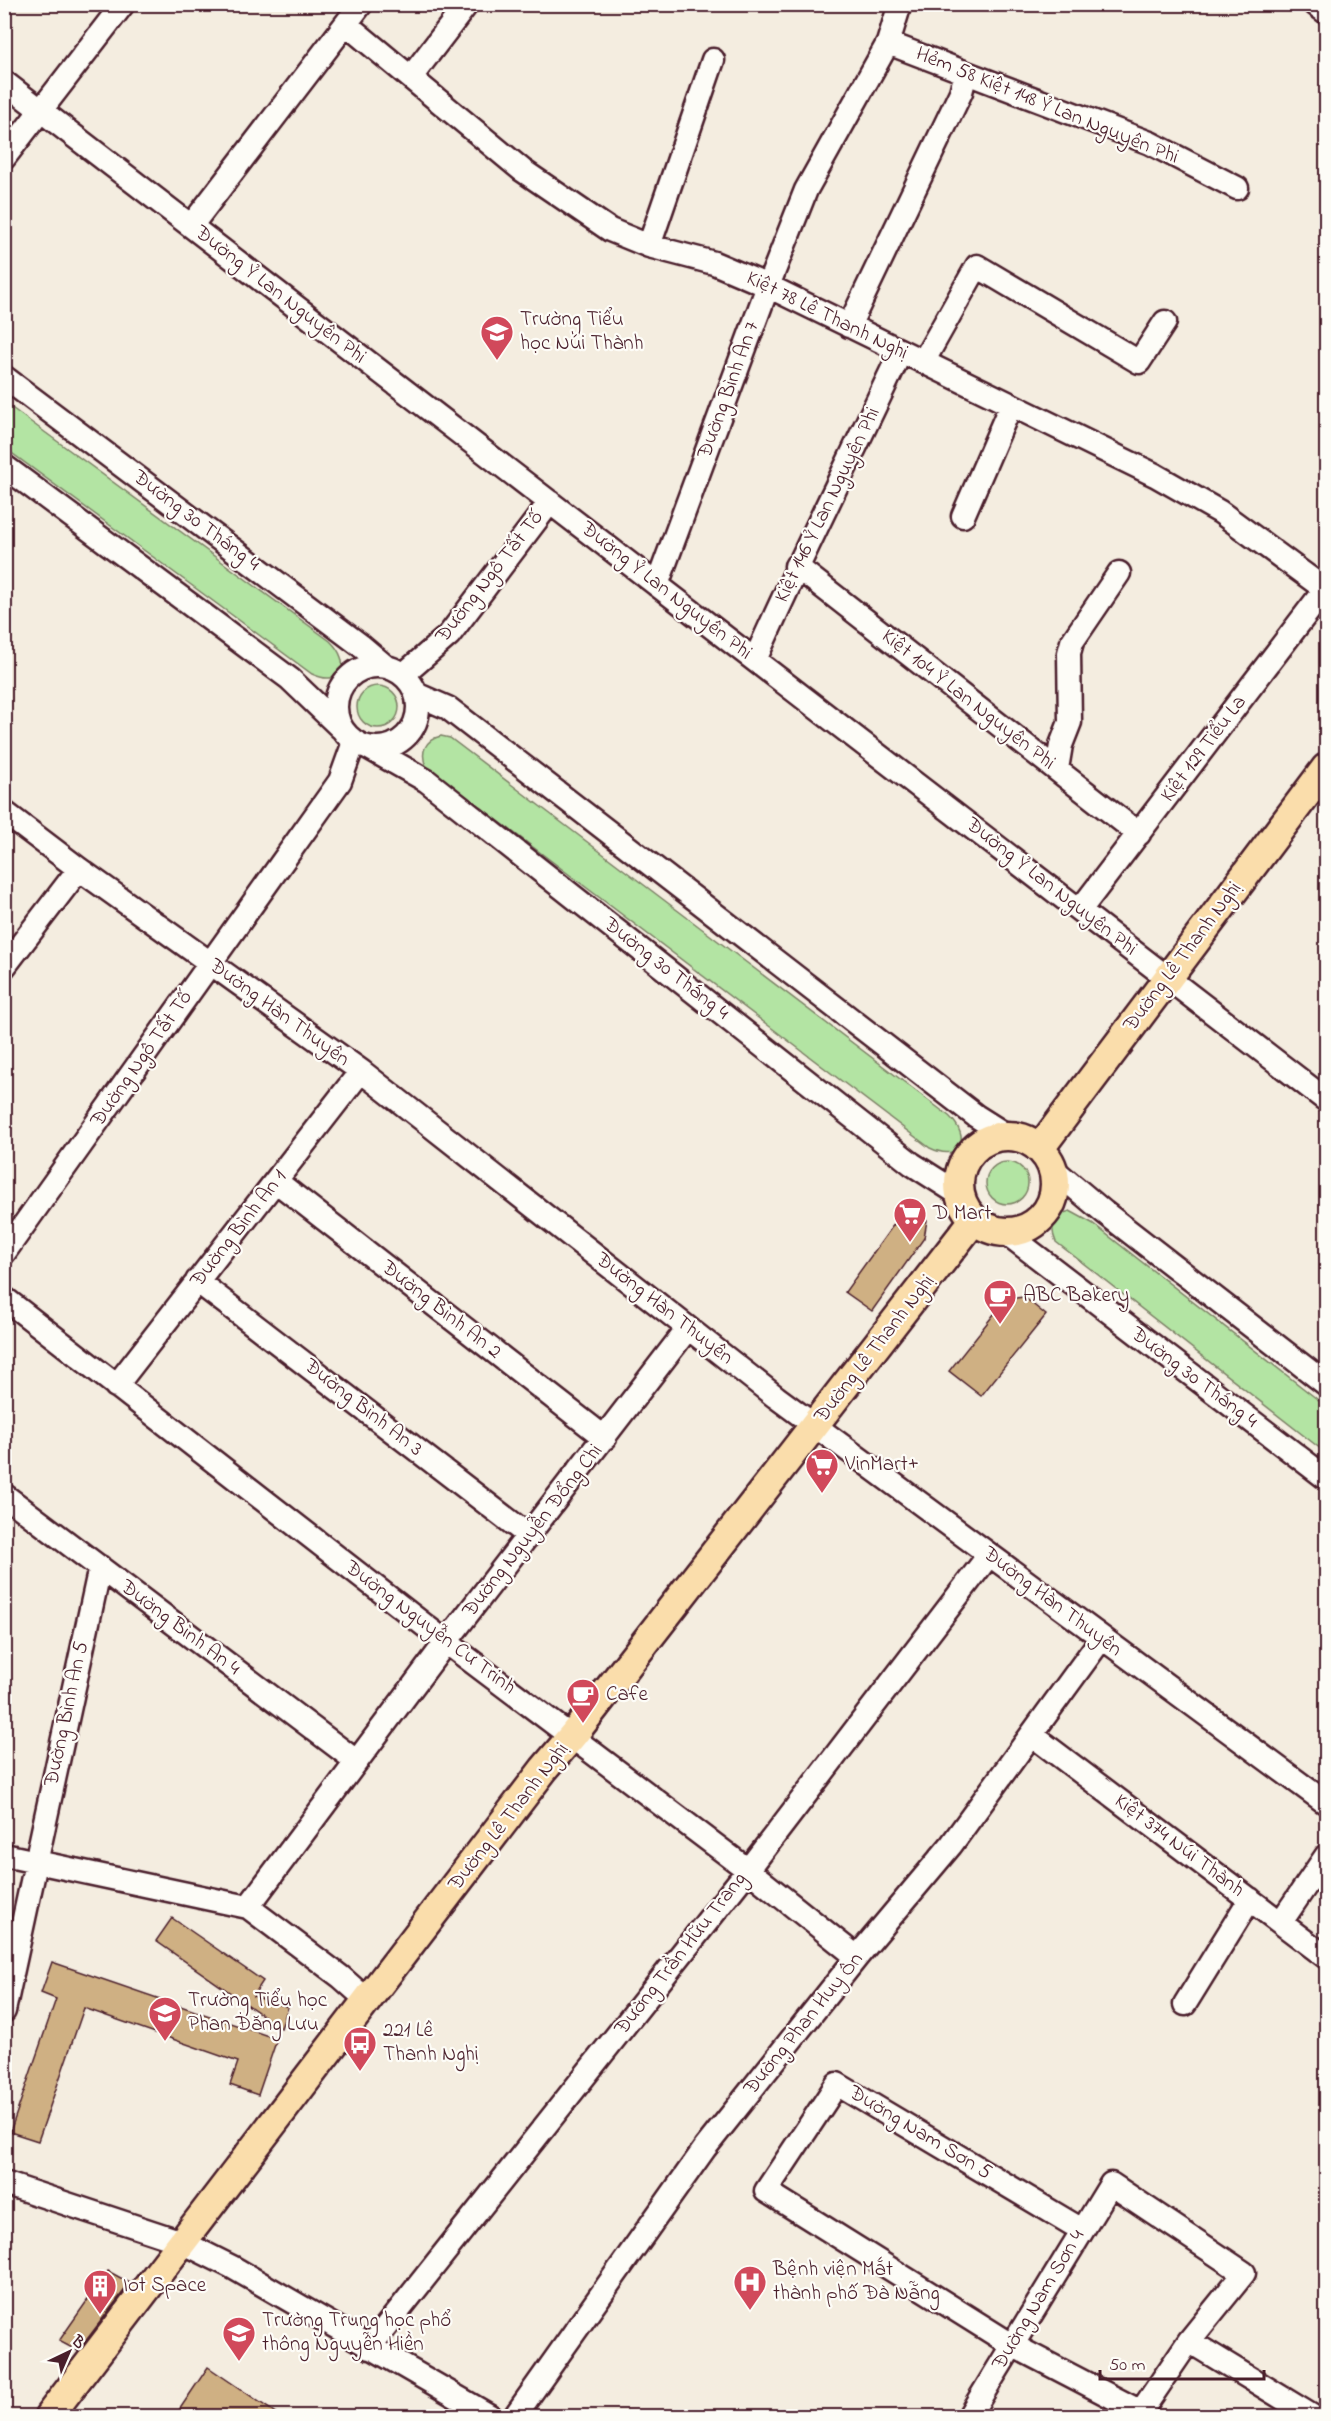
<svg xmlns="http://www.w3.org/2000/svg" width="1331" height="2421" viewBox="0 0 1331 2421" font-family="'Indie Flower',sans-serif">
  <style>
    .green { fill: #b3e4a3; stroke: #7e8267; stroke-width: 1.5 }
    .building { fill: #cfb083; stroke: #4a1f2b; stroke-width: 1.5 }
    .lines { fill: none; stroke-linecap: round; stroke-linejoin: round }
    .minor-casing { stroke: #4a1f2b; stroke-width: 27 }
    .major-casing { stroke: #4a1f2b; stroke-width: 33 }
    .minor { stroke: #fdfcf7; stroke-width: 22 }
    .major { stroke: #faddab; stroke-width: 28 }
    .labels { text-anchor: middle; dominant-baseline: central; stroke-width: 4.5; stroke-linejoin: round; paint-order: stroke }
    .street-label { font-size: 21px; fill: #4a1f2b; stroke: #fdfcf7 }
    .poi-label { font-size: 21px; fill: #4a1f2b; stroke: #fdfcf7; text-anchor: start }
  </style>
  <rect width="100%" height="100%" fill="#f4ede0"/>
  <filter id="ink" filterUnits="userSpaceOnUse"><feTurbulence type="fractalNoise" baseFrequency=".0167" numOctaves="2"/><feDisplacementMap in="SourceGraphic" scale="12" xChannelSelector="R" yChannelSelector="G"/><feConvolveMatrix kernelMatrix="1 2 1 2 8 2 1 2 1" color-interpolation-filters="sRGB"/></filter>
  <g filter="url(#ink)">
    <path class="green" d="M5 403 330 641C353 663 342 688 312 674L5 448Z
      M357 707a21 21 0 1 1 42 0a21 21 0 1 1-42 0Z
      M441 736 450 738 949 1116C972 1138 961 1163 930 1148L426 766C420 752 425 740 441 736Z
      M986 1183a21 21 0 1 1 42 0a21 21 0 1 1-42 0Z
      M1070 1211 1092 1223 1326 1406V1453L1056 1242C1049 1227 1054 1215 1070 1211Z"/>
    <path class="building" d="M907 1206 927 1220 924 1238 872 1311 845 1292Z
      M1024 1297 1046 1315 981 1396 949 1371 1006 1299Z
      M172 1918 263 1981 253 1996 288 2007 281 2028 156 1941Z
      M52 1962 277 2039 258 2095 230 2085 238 2062 84 2008 38 2141 10 2132 56 1999 41 1993Z
      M108 2271 130 2283 78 2351 59 2341Z
      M208 2367 280 2416H175Z"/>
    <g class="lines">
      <defs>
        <path id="minor" d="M1315 4 1326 12
          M346 24 522 170 610 230 649 246 714 263 768 286 1155 475 1220 512 1326 590
          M888 43 1150 143 1237 188
          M411 77 467 4
          M4 82 1326 1100
          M4 158 123 4
          M191 226 361 4
          M649 246 713 60
          M849 326 961 92 966 73
          M923 362 977 266 1139 362 1165 322
          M4 377 360 645 386 667
          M4 466 290 679 341 728
          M963 516 1011 405
          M796 566 1139 834
          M657 585 768 286 806 190 888 43 900 4
          M755 660C801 556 853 454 901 351
          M336 707a41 41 0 1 1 82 0a41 41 0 1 1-82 0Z
          M403 675 449 635 550 502
          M416 694 448 708 976 1116 1006 1135
          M369 748 427 781 912 1164 959 1194
          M1057 769 1061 745 1070 722 1069 653 1072 642 1119 573
          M4 812 79 869 361 1071 776 1397 1326 1803
          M1080 910 1326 588
          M4 967 79 869
          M1053 1169 1104 1212 1326 1384
          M277 1182 605 1438
          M1005 1232 1326 1478
          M4 1253 340 781 354 742
          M197 1281 529 1536
          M4 1298 446 1642 748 1870 857 1957
          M116 1386 361 1071
          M4 1495 356 1761
          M1032 1735 1326 1957
          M4 1855 248 1907 341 1977 367 2000
          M248 1907 446 1642 688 1328
          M1281 1922 1326 1856
          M1185 2004 1250 1899
          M4 2011 100 1567
          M4 2183 182 2242 232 2267 490 2416
          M1082 2230 837 2084 766 2191 1012 2345 1141 2412
          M1189 2341 1312 2416
          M369 2348 748 1870 989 1555
          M515 2416 705 2148 857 1957 951 1845 1101 1639
          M969 2416 1111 2184 1244 2273 1189 2341 1138 2416"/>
        <path id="major" d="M959 1184a48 48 0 1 1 96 0a48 48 0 1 1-96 0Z
          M1040 1148 1326 768
          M49 2416 544 1769 573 1735 974 1220"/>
      </defs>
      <use href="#minor" class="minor-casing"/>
      <use href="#major" class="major-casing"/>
      <use href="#minor" class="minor"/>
      <use href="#major" class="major"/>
    </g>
  </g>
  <defs>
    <symbol id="school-pin" viewBox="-11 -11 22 30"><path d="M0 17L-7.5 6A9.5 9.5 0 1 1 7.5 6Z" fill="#d1495b" stroke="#fdfcf7"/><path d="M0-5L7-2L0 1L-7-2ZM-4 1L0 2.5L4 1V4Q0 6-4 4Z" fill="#fff"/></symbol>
    <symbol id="supermarket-pin" viewBox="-11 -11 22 30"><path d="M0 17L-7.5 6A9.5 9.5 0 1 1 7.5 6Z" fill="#d1495b" stroke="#fdfcf7"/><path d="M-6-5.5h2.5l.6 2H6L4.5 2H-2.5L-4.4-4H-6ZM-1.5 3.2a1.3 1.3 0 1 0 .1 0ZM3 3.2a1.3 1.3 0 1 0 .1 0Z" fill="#fff"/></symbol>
    <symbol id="cafe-pin" viewBox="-11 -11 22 30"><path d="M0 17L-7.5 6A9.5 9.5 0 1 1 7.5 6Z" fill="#d1495b" stroke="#fdfcf7"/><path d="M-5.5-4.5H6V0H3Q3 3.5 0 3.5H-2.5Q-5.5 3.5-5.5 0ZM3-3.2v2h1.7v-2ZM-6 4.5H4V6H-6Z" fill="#fff"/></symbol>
    <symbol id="bus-pin" viewBox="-11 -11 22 30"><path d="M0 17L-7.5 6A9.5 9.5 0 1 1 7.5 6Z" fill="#d1495b" stroke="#fdfcf7"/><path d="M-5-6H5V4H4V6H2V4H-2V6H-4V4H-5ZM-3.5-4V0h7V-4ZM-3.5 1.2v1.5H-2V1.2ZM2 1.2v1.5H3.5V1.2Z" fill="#fff"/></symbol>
    <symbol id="hospital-pin" viewBox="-11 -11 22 30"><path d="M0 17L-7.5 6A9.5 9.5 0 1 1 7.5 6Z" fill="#d1495b" stroke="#fdfcf7"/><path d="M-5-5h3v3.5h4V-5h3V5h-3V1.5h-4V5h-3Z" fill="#fff"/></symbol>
    <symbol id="building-pin" viewBox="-11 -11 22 30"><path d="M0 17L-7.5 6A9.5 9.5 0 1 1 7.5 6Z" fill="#d1495b" stroke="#fdfcf7"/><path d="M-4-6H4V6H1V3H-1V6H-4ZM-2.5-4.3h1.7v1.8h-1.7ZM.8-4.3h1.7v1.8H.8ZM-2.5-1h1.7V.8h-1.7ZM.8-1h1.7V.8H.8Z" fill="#fff"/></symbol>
  </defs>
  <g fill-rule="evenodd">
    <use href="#school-pin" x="478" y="313" width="38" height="52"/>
    <use href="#supermarket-pin" x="891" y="1195" width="38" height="52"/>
    <use href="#cafe-pin" x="981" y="1277" width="38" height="52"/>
    <use href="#supermarket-pin" x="803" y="1446" width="38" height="52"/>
    <use href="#cafe-pin" x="564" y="1676" width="38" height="52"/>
    <use href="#school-pin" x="146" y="1994" width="38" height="52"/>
    <use href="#bus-pin" x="341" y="2024" width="38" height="52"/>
    <use href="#hospital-pin" x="731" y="2263" width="38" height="52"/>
    <use href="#building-pin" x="81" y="2267" width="38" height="52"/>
    <use href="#school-pin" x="220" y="2314" width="38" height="52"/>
  </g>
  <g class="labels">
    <g class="street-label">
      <text transform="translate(1047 106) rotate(22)">Hẻm 58 Kiệt 148 Ỷ Lan Nguyên Phi</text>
      <text transform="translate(280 295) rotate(38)">Đường Ỷ Lan Nguyên Phi</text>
      <text transform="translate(827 316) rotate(26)">Kiệt 78 Lê Thanh Nghị</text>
      <text transform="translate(729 390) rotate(-70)">Đường Bình An 7</text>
      <text transform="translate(828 505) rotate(-64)">Kiệt 146 Ỷ Lan Nguyên Phi</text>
      <text transform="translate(196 521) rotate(37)">Đường 30 Tháng 4</text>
      <text transform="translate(490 577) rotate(-52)">Đường Ngô Tất Tố</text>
      <text transform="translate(666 591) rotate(38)">Đường Ỷ Lan Nguyên Phi</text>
      <text transform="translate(968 700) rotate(38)">Kiệt 104 Ỷ Lan Nguyên Phi</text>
      <text transform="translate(1204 749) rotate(-53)">Kiệt 129 Tiểu La</text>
      <text transform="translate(1051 887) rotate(38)">Đường Ỷ Lan Nguyên Phi</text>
      <text transform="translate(1183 957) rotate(-53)">Đường Lê Thanh Nghị</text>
      <text transform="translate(666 969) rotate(38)">Đường 30 Tháng 4</text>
      <text transform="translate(279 1013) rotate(36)">Đường Hàn Thuyên</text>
      <text transform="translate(142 1059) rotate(-55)">Đường Ngô Tất Tố</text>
      <text transform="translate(239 1229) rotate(-52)">Đường Bình An 1</text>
      <text transform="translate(664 1309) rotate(38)">Đường Hàn Thuyên</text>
      <text transform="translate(441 1310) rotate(38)">Đường Bình An 2</text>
      <text transform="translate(875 1349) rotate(-52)">Đường Lê Thanh Nghị</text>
      <text transform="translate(1194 1378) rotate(37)">Đường 30 Tháng 4</text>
      <text transform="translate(363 1408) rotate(38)">Đường Bình An 3</text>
      <text transform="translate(533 1531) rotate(-52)">Đường Nguyễn Đổng Chi</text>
      <text transform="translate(1052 1602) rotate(37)">Đường Hàn Thuyên</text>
      <text transform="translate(180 1628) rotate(37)">Đường Bình An 4</text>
      <text transform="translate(430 1628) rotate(37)">Đường Nguyễn Cư Trinh</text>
      <text transform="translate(67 1714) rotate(-78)">Đường Bình An 5</text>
      <text transform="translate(509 1817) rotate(-52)">Đường Lê Thanh Nghị</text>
      <text transform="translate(1179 1846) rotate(37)">Kiệt 374 Núi Thành</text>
      <text transform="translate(681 1954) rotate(-52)">Đường Trần Hữu Trang</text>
      <text transform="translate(804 2024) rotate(-51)">Đường Phan Huy Ôn</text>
      <text transform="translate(920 2133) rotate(31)">Đường Nam Sơn 5</text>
      <text transform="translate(1039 2300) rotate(-59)">Đường Nam Sơn 4</text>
    </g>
    <g class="poi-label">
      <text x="520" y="320">Trường Tiểu<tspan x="520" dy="24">học Núi Thành</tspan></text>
      <text x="933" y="1214">D Mart</text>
      <text x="1023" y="1296">ABC Bakery</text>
      <text x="845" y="1465">VinMart+</text>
      <text x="606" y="1695">Cafe</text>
      <text x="188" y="2001">Trường Tiểu học<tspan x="188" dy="24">Phan Đăng Lưu</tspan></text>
      <text x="383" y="2031">221 Lê<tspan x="383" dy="24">Thanh Nghị</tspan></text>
      <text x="773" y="2270">Bệnh viện Mắt<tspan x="773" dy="24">thành phố Đà Nẵng</tspan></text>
      <text x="123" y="2286">Iot Space</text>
      <text x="262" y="2321">Trường Trung học phổ<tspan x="262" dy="24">thông Nguyễn Hiền</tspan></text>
    </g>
  </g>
  <rect width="1331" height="2421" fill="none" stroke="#fdfcf7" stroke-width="24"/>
  <rect x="12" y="12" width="1307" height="2397" fill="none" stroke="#4a1f2b" stroke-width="2" filter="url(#ink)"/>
  <g transform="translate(69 2352) rotate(44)" stroke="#fdfcf7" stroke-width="4.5" paint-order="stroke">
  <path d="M0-4.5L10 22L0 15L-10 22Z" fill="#4a1f2b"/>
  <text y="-9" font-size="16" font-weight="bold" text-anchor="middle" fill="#4a1f2b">B</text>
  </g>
  <path d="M1100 2370v9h164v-9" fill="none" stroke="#4a1f2b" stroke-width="3"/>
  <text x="1109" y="2370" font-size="18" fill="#4a1f2b" stroke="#fdfcf7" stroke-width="4.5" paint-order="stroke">50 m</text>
</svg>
